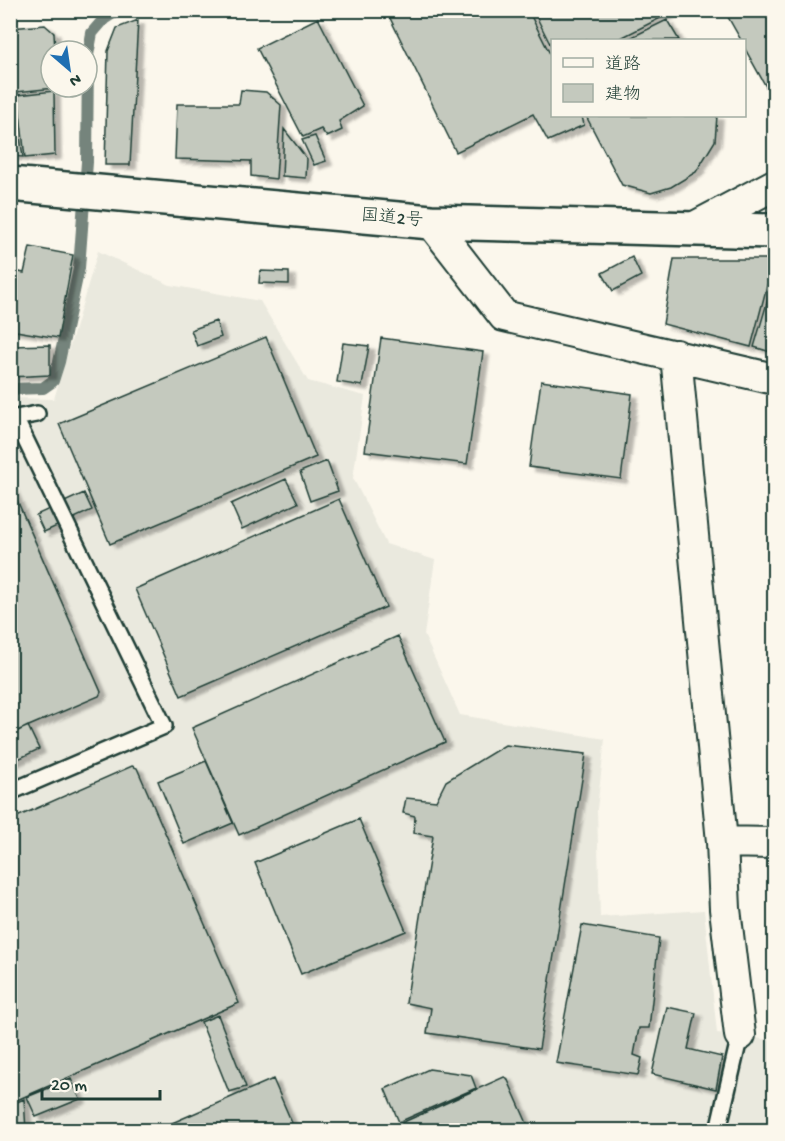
<svg xmlns="http://www.w3.org/2000/svg" width="785" height="1141" viewBox="0 0 785 1141" font-family="'Gochi Hand','Klee One',sans-serif">
  <style>
    .built { fill: #eae9de }
    .lines { fill: none; stroke-linecap: round; stroke-linejoin: round }
    .stream { stroke: #74847b; stroke-width: 12 }
    .building { fill: #c4c9be; stroke: #1f3d34; stroke-width: 1.5; filter: url(#shadow) }
    .service-casing { stroke: #1f3d34; stroke-width: 20 }
    .minor-casing { stroke: #1f3d34; stroke-width: 34 }
    .trunk-casing { stroke: #1f3d34; stroke-width: 38 }
    .service { stroke: #fbf7ec; stroke-width: 15 }
    .minor { stroke: #fbf7ec; stroke-width: 30 }
    .trunk { stroke: #fbf7ec; stroke-width: 33 }
    .labels { text-anchor: middle; dominant-baseline: central; stroke-width: 6; stroke-linejoin: round; paint-order: stroke }
    .street-label { font-size: 18px; fill: #1f3d34; stroke: #fbf7ec }
  </style>
  <defs>
    <filter id="shadow"><feDropShadow dx="6" dy="4" stdDeviation="1.5" flood-color="#0004"/></filter>
  </defs>
  <rect width="100%" height="100%" fill="#fbf7ec"/>
  <filter id="ink" filterUnits="userSpaceOnUse"><feTurbulence type="fractalNoise" baseFrequency=".0167" numOctaves="2"/><feDisplacementMap in="SourceGraphic" scale="12" xChannelSelector="R" yChannelSelector="G"/><feConvolveMatrix kernelMatrix="1 2 1 2 8 2 1 2 1" color-interpolation-filters="sRGB"/></filter>
  <g filter="url(#ink)">
    <path class="built" d="M98 251 170 285 260 301 308 381 365 396 353 478 386 544 435 560 424 635 460 715 605 739 597 809 600 917 704 910 717 1033 771 1040 774 1047V1130H11V398L54 399Z"/>
    <g class="lines">
      <path class="stream" d="M10 389 43 388 53 381 59 362 79 268 87 162 88 55 92 33 104 19 118 10"/>
    </g>
    <path class="building" d="M386 10H528L552 58V116H582L584 125 548 141 533 114 456 152Z
      M533 10H676L617 40H552V48Z
      M724 10H774V101L744 47V40H741Z
      M318 18 363 106 339 121 342 130 327 137 321 129 303 137 257 48Z
      M138 20 130 165H105L108 51 117 28Z
      M667 20 679 40H626Z
      M45 25 54 33 55 51H51V87L55 88 16 92 10 28Z
      M10 58 16 102 10 101Z
      M241 90 266 92 281 105 276 179 251 176V161L175 159 177 104H239Z
      M54 91 55 155 25 158 18 95Z
      M10 104 15 105 23 157 10 156Z
      M586 116H717L715 141 696 172 671 187 651 193 622 185Z
      M284 129 307 159 306 178 282 176Z
      M315 136 326 161 314 165 302 140Z
      M30 247 73 255 58 338 10 330V270L24 273Z
      M632 257 641 276 613 291 602 273Z
      M674 259H774L751 347 663 324Z
      M260 271 289 272V284L259 283Z
      M774 279V353L754 347Z
      M216 321 221 337 197 346 191 330Z
      M266 337 316 457 110 544 59 424Z
      M381 338 483 352 467 464 365 451Z
      M343 343 369 346 362 386 337 382Z
      M50 345V375L10 377V346Z
      M541 381 632 394 621 479 529 467Z
      M327 461 338 491 310 501 300 472Z
      M286 479 298 503 242 529 231 504Z
      M10 484 101 692 99 696 10 734Z
      M84 493 92 510 44 532 36 515Z
      M339 499 386 607 181 696 135 589Z
      M398 636 445 742 239 835 192 728Z
      M28 726 39 749 10 763V735Z
      M505 745 586 754 539 1049 427 1033 431 1008 406 1003 433 836 414 833 415 816 403 813 406 798 436 801 446 781Z
      M206 761 233 823 184 844 158 781Z
      M132 766 137 768 239 1003 10 1103V820Z
      M359 819 406 931 301 974 255 863Z
      M582 925 659 938 649 1028H639L634 1055 642 1058 638 1075 556 1063Z
      M667 1007 696 1013 688 1049 722 1057 716 1089 652 1074Z
      M218 1015 246 1087 229 1092 201 1022Z
      M429 1069 471 1075 476 1088 399 1122 385 1089Z
      M504 1077 507 1078 530 1130H386Z
      M71 1079 80 1099 36 1117 27 1097Z
      M273 1079 295 1130H156Z
      M24 1099 26 1130H10V1105Z"/>
    <g class="lines">
      <defs>
        <path id="service" d="M10 419 37 414
          M10 792 164 726 15 418
          M718 1130 740 1035"/>
        <path id="minor" d="M431 222 504 316 774 379
          M689 230 774 185
          M676 355 722 842 725 909 740 1035
          M722 842 774 843"/>
        <path id="trunk" d="M10 184 431 222 774 231"/>
      </defs>
      <use href="#service" class="service-casing"/>
      <use href="#minor" class="minor-casing"/>
      <use href="#trunk" class="trunk-casing"/>
      <use href="#service" class="service"/>
      <use href="#minor" class="minor"/>
      <use href="#trunk" class="trunk"/>
    </g>
  </g>
  <g class="labels">
    <g class="street-label">
      <text transform="translate(392 219) rotate(5)">国道2号</text>
    </g>
  </g>
  <rect width="785" height="1141" fill="none" stroke="#fbf7ec" stroke-width="36"/>
  <rect x="18" y="18" width="749" height="1105" fill="none" stroke="#1f3d34" stroke-width="2" filter="url(#ink)"/>
  <rect x="551" y="39" width="195" height="78" fill="#fbf7ec" stroke="#a3ada2" stroke-width="1.5"/>
  <rect x="563" y="58" width="30" height="9" fill="#fbf7ec" stroke="#a3ada2" stroke-width="1.5"/>
  <text x="605" y="69" font-size="18" fill="#1f3d34">道路</text>
  <rect x="563" y="84" width="30" height="18" fill="#c4c9be" stroke="#a3ada2" stroke-width="1.5"/>
  <text x="605" y="99" font-size="18" fill="#1f3d34">建物</text>
  <g transform="translate(69 69) rotate(151)"><circle r="28" fill="#fbf7ec" stroke="#a3ada2" stroke-width="1.5"/>
  <path d="M0-4.5L10 22L0 15L-10 22Z" fill="#1f6fb2"/>
  <text y="-9" font-size="16" font-weight="bold" text-anchor="middle" fill="#1f3d34">N</text>
  </g>
  <path d="M42 1090v9h118v-9" fill="none" stroke="#1f3d34" stroke-width="3"/>
  <text x="51" y="1090" font-size="18" fill="#1f3d34" stroke="#fbf7ec" stroke-width="4.5" paint-order="stroke">20 m</text>
</svg>
